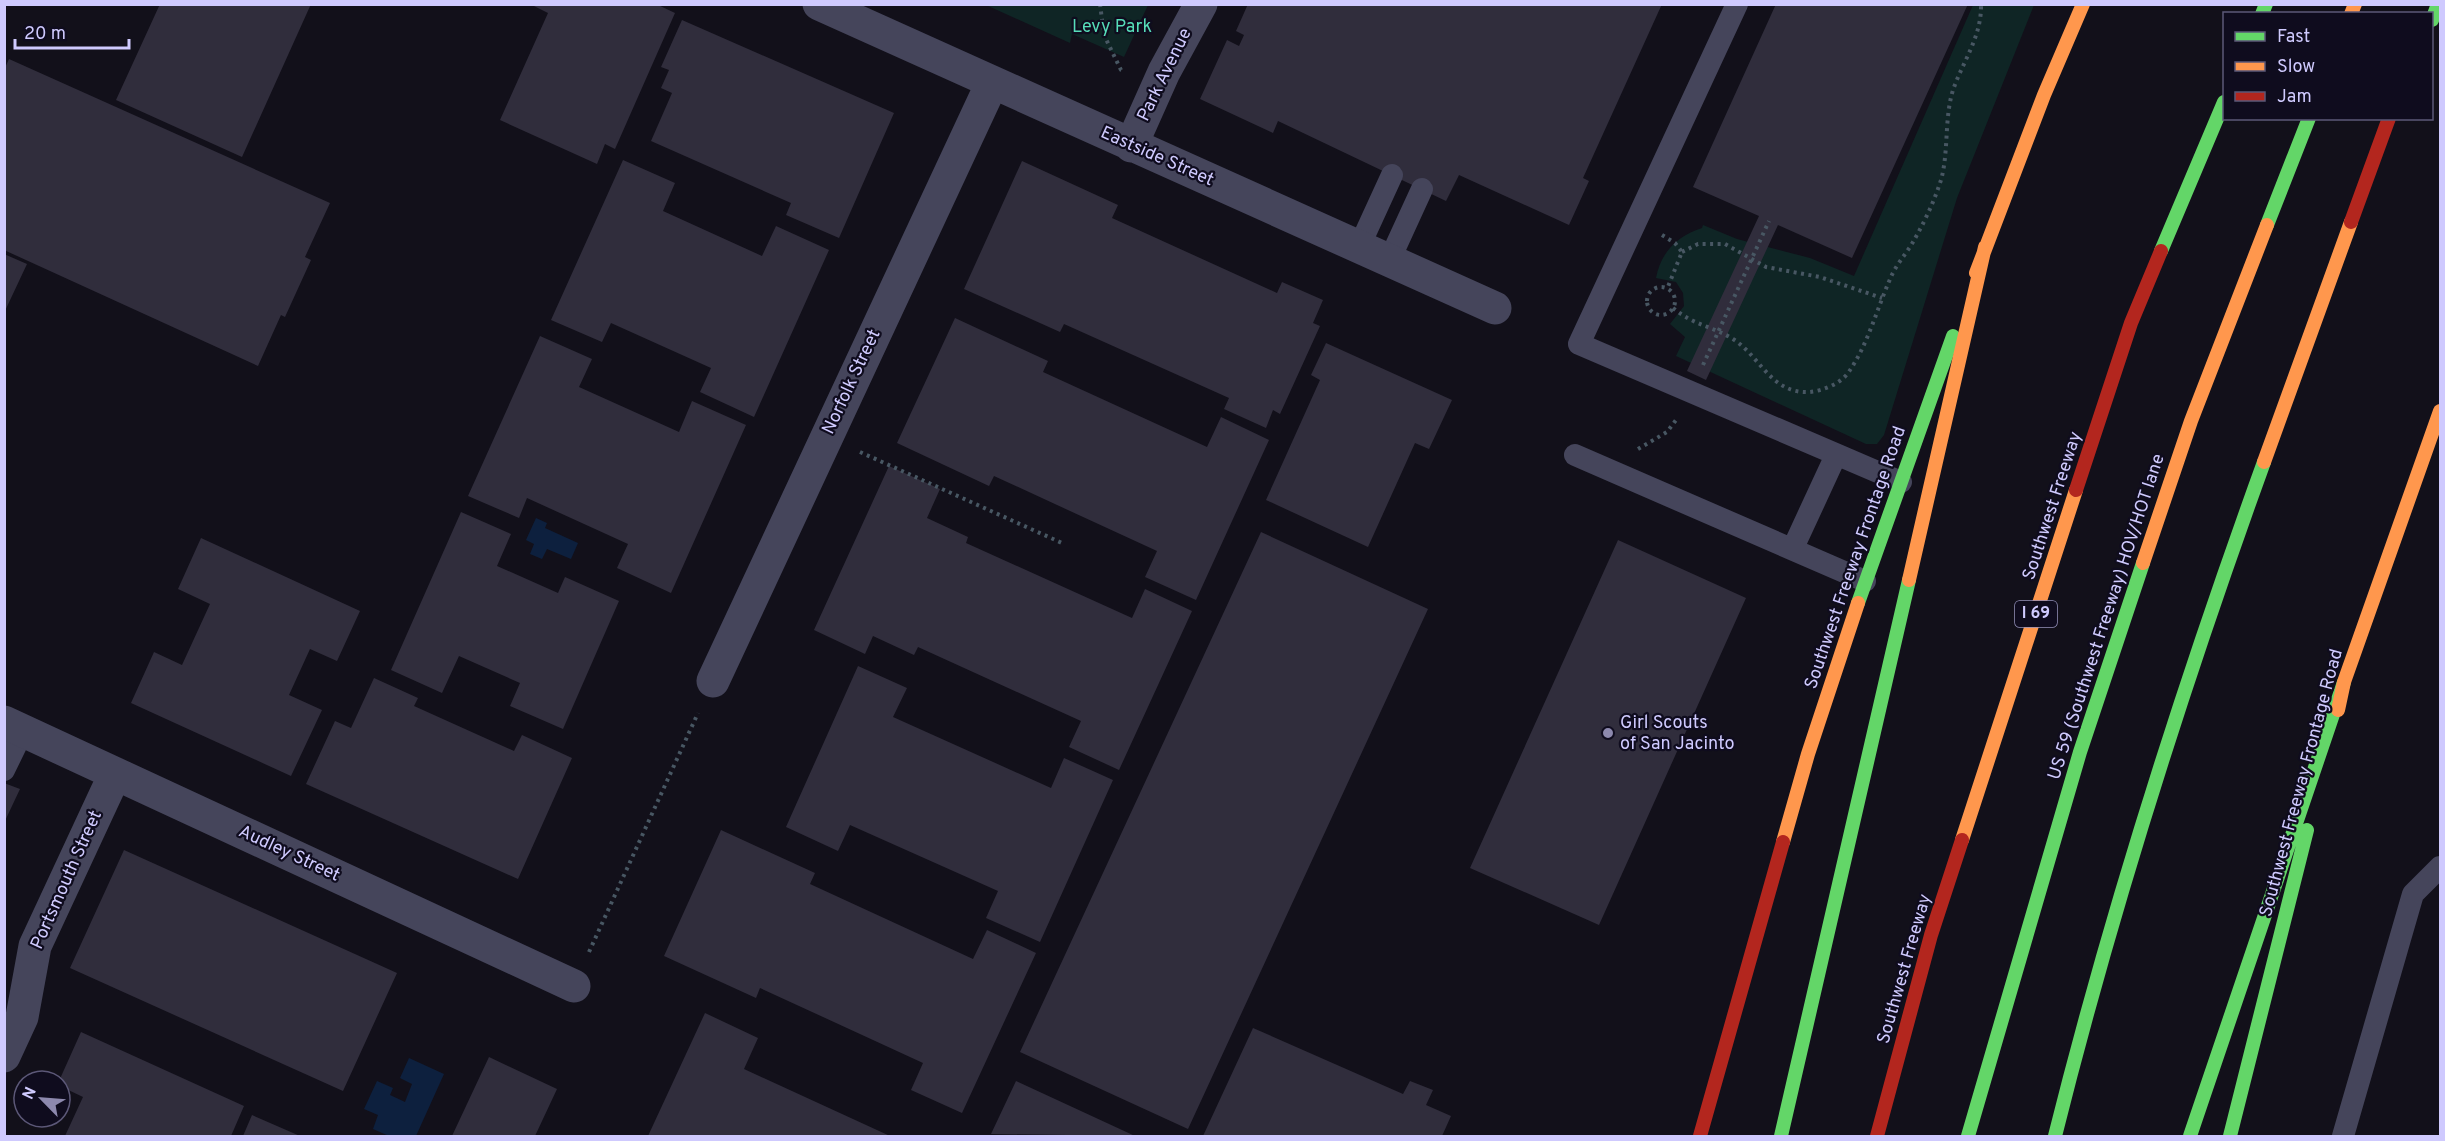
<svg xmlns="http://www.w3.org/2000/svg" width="2445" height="1141" viewBox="0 0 2445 1141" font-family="Overpass,sans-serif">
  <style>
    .green { fill: #0f2525 }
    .water { fill: #0d203e }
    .building { fill: #302d3c }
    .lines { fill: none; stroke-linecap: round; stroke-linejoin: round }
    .path { stroke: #485763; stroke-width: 4; stroke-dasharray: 3 4.5; stroke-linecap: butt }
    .lane { stroke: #45455b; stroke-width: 22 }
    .street { stroke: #45455b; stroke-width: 33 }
    .fast { stroke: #63d668; stroke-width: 14 }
    .slow { stroke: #ff974d; stroke-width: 14 }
    .jam { stroke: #b3261e; stroke-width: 14 }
    .poi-dot { fill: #8d89ae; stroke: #0f0c1e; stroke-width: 2 }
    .labels { text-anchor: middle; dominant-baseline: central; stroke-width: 4.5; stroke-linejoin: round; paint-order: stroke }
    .shield { fill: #0f0c1e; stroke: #9591bb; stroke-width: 1.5 }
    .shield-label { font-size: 16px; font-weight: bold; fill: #cfcafe }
    .park-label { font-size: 18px; fill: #57ddb9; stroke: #0f0c1e }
    .street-label { font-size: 18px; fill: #cfcafe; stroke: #0f0c1e }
    .poi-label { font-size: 18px; fill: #cfcafe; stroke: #0f0c1e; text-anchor: start }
  </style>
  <rect width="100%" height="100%" fill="#12101a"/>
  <path class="green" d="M986 5H1148L1124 57 1072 34 1070 43Z
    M1973 5H2034L1957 198 1884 435 1877 444H1866L1676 356 1685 337 1670 324 1684 306 1683 293 1676 282 1656 278C1661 252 1677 236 1702 228L1703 225 1737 239 1810 258 1854 276Z"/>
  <path class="water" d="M536 518 547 523 545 528 578 543 571 559 547 549 542 559 530 554 534 544 526 540Z
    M409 1058 444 1074 416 1136H389L373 1129 378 1115 364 1109 377 1081 393 1088 390 1095 405 1102 412 1084 400 1078Z"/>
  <path class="building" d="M160 4H311L242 157 116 100Z
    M530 4H656L675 13 615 149 605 144 597 164 500 120 548 13Z
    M1248 4H1662L1583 178 1589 181 1569 225 1459 175 1446 201 1278 121 1273 133 1200 99 1227 40 1239 46 1244 35 1236 31Z
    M1776 4H1968L1852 258 1778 225 1706 380 1687 371 1759 216 1693 187Z
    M682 20 894 113 839 238 786 215 791 203 651 141 672 93 661 88 669 70 661 67Z
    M9 59 330 203 305 257 311 260 285 317 281 315 258 366 4 250V70Z
    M623 160 675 183 663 211 762 256 776 226 829 250 754 417 700 392 711 368 611 323 602 342 551 320Z
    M1022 161 1118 205 1112 218 1277 293 1282 282 1323 300 1313 323 1320 326 1280 414 1273 410 1266 428 1224 409 1229 398 1064 324 1060 332 964 289Z
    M4 254 27 264 4 313Z
    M955 318 1048 361 1043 372 1207 447 1221 417 1269 440 1196 600 1145 577 1157 551 994 476 989 486 897 443Z
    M540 336 592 359 579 387 679 432 692 401 746 425 671 593 617 568 628 544 527 498 519 518 468 496Z
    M1326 343 1452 400 1429 449 1415 443 1368 547 1266 500 1320 380 1311 375Z
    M889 466 940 489 927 518 968 537 966 543 1132 618 1145 589 1192 611 1119 770 1069 747 1081 721 918 647 914 655 873 636 865 654 814 630Z
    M461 512 511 534 497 566 558 593 565 577 619 601 563 729 510 706 520 683 459 656 442 693 391 670Z
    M1261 532 1428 609 1188 1129 1020 1052Z
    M201 538 360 611 337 661 310 649 289 695 322 710 291 776 131 703 154 652 182 665 210 604 178 589Z
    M1618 540 1746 598 1599 925 1470 868Z
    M858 666 907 688 893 717 1051 788 1064 758 1113 780 1040 942 986 918 998 891 850 825 838 851 786 827Z
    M374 678 418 698 414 706 514 751 522 735 572 758 518 879 306 784 335 721 351 728Z
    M4 783 20 789 4 823Z
    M721 830 815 873 810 884 973 959 987 930 1036 953 962 1113 911 1090 923 1063 760 988 756 998 664 956Z
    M124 850 397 973 343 1091 70 968Z
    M705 1013 758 1038 744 1069 890 1136H648Z
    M1253 1028 1403 1094 1410 1081 1433 1090 1426 1105 1451 1116 1442 1136H1203Z
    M81 1032 244 1106 231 1136H65L83 1097 60 1086 59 1081Z
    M489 1057 557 1089 535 1136H452Z
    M1016 1081 1135 1136 991 1134Z
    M252 1115 300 1136H243Z"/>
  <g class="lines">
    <path class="path" d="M1100 4 1104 35 1121 70 1125 72
      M1662 235 1675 243 1682 252 1667 289
      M1682 252 1698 244H1725L1766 267 1820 277 1882 298
      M1647 301a14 14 0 1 1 28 0a14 14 0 1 1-28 0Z
      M1673 308C1695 326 1712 326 1733 339 1760 356 1771 394 1809 392 1822 391 1840 384 1848 373 1868 345 1877 308 1891 277 1896 265 1906 254 1913 242 1924 223 1934 202 1941 180 1949 151 1944 119 1953 90 1963 61 1982 36 1981 4
      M1703 365 1769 221
      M1638 449 1667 432 1676 420
      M860 452 1062 543
      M589 952 698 713"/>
    <path class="lane" d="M1737 4 1579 344 1901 482
      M1359 247 1392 175
      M1389 261 1422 189
      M1575 455 1865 581
      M1793 548 1836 455
      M4 770 23 731
      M2343 1136 2413 894 2440 867"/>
    <path class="street" d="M819 4 1495 308
      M1131 146 1164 72 1201 4
      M713 681 992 83
      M4 722 574 986
      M4 1056 22 1017 35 946 115 774"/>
    <path class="fast" d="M2262 14 2266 4
      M2432 20 2438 4
      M2267 225 2309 118
      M2161 251 2224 102
      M1858 603 1953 336
      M1781 1136 1909 580
      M1968 1136 2080 752 2143 563
      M2055 1136C2112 908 2184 683 2264 462
      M2190 1136 2344 682
      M2230 1136 2307 830"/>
    <path class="slow" d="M2351 14 2355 4
      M1976 273 2044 95 2083 4
      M2264 462 2351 222
      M2143 563 2191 421 2267 225
      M1909 580 1985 247
      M2338 710 2344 682 2440 411
      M1962 840 2076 490
      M1783 842 1808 754 1858 603"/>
    <path class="jam" d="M2351 222 2389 118
      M2076 490 2131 323 2161 251
      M1700 1136 1783 842
      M1877 1136 1931 935 1962 840"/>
  </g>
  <circle class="poi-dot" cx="1608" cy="733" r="6"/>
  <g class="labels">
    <rect class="shield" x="2015" y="601" width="42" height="26" rx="4.5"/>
    <g class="shield-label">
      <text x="2036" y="614">I 69</text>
    </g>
    <g class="park-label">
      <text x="1112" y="27">Levy Park</text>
    </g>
    <g class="street-label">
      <text transform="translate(1165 75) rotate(-64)">Park Avenue</text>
      <text transform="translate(1157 157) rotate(24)">Eastside Street</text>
      <text transform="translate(852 382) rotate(-65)">Norfolk Street</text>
      <text transform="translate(2053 506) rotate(-72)">Southwest Freeway</text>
      <text transform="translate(1856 558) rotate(-71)">Southwest Freeway Frontage Road</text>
      <text transform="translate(2107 617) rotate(-72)">US 59 (Southwest Freeway) HOV/HOT lane</text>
      <text transform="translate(2302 783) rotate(-75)">Southwest Freeway Frontage Road</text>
      <text transform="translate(289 854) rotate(25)">Audley Street</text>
      <text transform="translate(67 880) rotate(-66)">Portsmouth Street</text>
      <text transform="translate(1905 969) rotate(-74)">Southwest Freeway</text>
    </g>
    <g class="poi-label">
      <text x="1620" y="723">Girl Scouts<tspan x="1620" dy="21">of San Jacinto</tspan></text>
    </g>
  </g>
  <rect width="2445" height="1141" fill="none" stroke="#cfcafe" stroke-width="12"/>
  <rect x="2223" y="12" width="210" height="108" fill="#0f0c1e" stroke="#5c5878" stroke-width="1.5"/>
  <rect x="2235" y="32" width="30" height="9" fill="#63d668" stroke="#5c5878" stroke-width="1.5"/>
  <text x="2277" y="42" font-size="18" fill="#cfcafe">Fast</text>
  <rect x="2235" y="62" width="30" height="9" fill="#ff974d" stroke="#5c5878" stroke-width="1.5"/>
  <text x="2277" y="72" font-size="18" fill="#cfcafe">Slow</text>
  <rect x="2235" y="92" width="30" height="9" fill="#b3261e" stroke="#5c5878" stroke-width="1.5"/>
  <text x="2277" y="102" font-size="18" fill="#cfcafe">Jam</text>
  <g transform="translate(42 1099) rotate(295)"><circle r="28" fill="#0f0c1e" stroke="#5c5878" stroke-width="1.5"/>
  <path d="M0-4.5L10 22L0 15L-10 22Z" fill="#8d89ae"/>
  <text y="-9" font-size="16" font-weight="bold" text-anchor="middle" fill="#cfcafe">N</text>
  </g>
  <path d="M15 39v9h114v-9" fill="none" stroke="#cfcafe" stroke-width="3"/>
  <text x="24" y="39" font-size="18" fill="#cfcafe" stroke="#0f0c1e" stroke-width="4.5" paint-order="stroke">20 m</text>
</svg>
